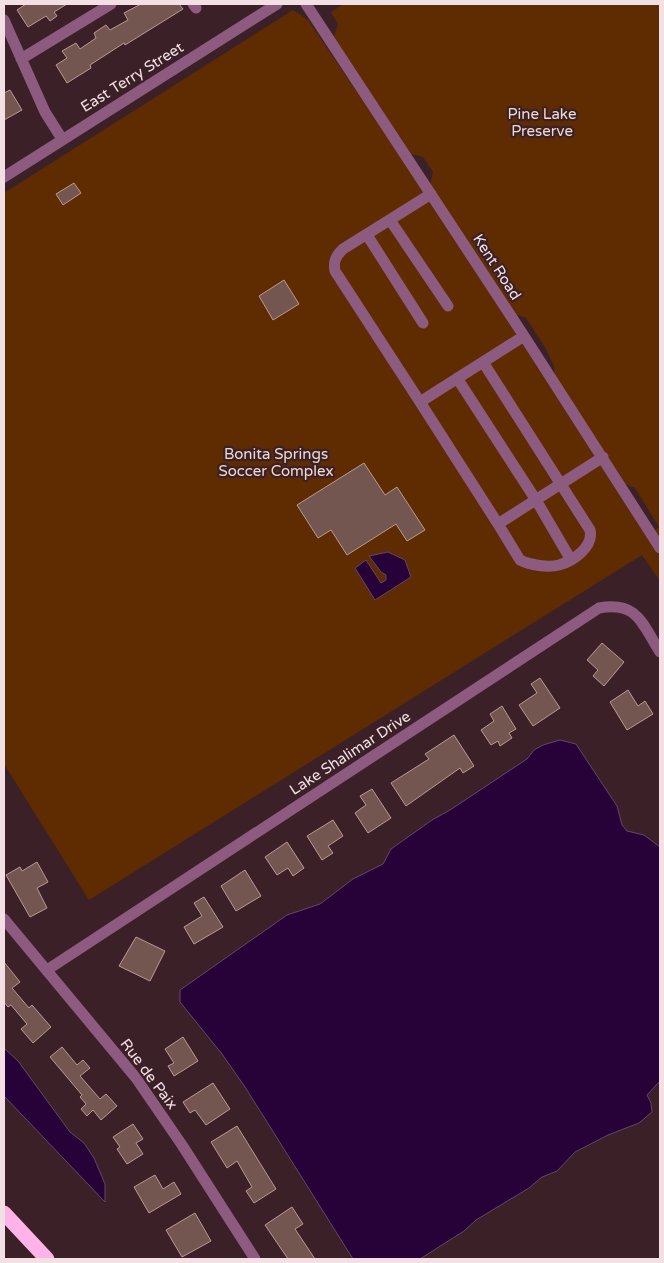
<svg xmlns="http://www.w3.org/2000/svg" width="664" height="1263" viewBox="0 0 664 1263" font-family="'Varela Round',sans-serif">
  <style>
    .green { fill: #5e2c00 }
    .water { fill: #270238; stroke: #64456c }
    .building { fill: #745650; stroke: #bb9993 }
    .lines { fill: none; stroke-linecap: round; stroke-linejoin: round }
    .minor { stroke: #8e5b80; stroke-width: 11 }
    .highway { stroke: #ffb3e8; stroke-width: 15 }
    .labels { text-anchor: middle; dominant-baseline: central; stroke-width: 4.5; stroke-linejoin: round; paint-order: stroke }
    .street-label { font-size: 15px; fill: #f2e0e4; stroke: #3b2127 }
    .park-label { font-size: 15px; fill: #f0dacc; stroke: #3b2127 }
  </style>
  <rect width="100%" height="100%" fill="#3b2127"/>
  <path class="green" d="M344 4H660V581L642 555 89 900 4 764V193L293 10 308 20 417 180 653 547 650 533 659 527 635 488 617 481 556 387 554 366 546 349 526 318 512 313 429 190 433 172 423 157 411 154 334 37 338 24 331 12Z"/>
  <path class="water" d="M388 552 405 560 411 577 375 600 355 568 366 560 381 583 386 580V575L381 572 369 556Z
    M560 740 576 744 617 806 622 825 627 831 644 835 660 847V1081L647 1095 651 1103 652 1112 639 1123 608 1135 575 1152 557 1171 542 1177 529 1188 476 1220 464 1231 420 1259H353L245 1087 222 1054 180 1002V990L287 915 320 904 353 879 383 864 391 849 432 820 450 810 527 759 534 750 543 745Z
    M4 1048 18 1061 70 1132 84 1143 94 1158 105 1184V1202L4 1096Z"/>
  <path class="building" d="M26 4H67L54 12 57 16 50 21 46 16 28 27 17 10Z
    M141 4H179L183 9 125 45 124 43 90 65 91 68 67 83 56 65 67 58 62 51 76 43 80 49 96 38 94 33 106 25 110 30 128 20 124 13Z
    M10 90 22 110 4 120V93Z
    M74 183 81 193 63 205 56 194Z
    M284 280 299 304 273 320 259 296Z
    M364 463 385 495 397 487 425 530 407 541 396 524 347 555 331 530 318 538 297 505Z
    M602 643 624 662 604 686 593 676 598 670 587 660Z
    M540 678 560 708 533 726 519 705 537 693 531 684Z
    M628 690 638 706 645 701 653 714 627 730 610 702Z
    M502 706 516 729 509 733 512 738 500 746 498 741 491 745 481 730 494 721 490 714Z
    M454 735 474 766 463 773 460 768 406 806 391 783 429 759 425 754Z
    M372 789 391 818 368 833 355 813 366 805 360 796Z
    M333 820 343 836 328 846 333 853 322 860 307 836Z
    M287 842 304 868 293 876 288 868 277 875 265 857Z
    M37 862 48 882 37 888 47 908 30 917 6 875 20 867 22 871Z
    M245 870 261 896 236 911 221 886Z
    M204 897 223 927 194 944 184 927 202 916 194 903Z
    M136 937 165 951 150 981 119 966Z
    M4 962 20 982 12 988 29 1008 32 1005 51 1027 33 1043 21 1029 27 1024 11 1005 8 1007 4 1002Z
    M183 1037 198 1061 174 1076 168 1066 174 1063 165 1049Z
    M62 1047 77 1065 83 1060 90 1068 80 1076 100 1099 106 1094 117 1106 101 1120 93 1110 87 1116 81 1109 86 1104 80 1097 82 1095 50 1057Z
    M213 1083 230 1109 206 1125 195 1110 190 1113 183 1102Z
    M133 1124 143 1139 136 1143 143 1154 127 1164 117 1149 120 1147 113 1137Z
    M237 1126 276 1189 254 1203 246 1191 252 1187 237 1161 227 1168 211 1142Z
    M155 1175 163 1189 174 1182 181 1194 149 1213 134 1187Z
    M292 1207 303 1224 295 1229 315 1259H288L265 1225Z
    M195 1213 211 1241 182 1257 166 1230Z"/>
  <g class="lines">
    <path class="minor" d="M193 4 196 8
      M306 4 524 336 660 548
      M4 20 45 112 62 139
      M21 59 111 4
      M4 177 277 4
      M390 220 448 306
      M367 235 423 323
      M524 336 420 402 498 524 603 457
      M483 362 590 530C594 547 573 561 559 565 548 568 530 565 520 560L498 524
      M457 378 536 500 571 560
      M420 402 335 271C333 261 336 256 343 249L431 194
      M4 919 136 1078 182 1145 255 1259
      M47 970 599 608C638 601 642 624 660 652"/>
    <path class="highway" d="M4 1213 47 1259"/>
  </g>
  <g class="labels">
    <g class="street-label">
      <text transform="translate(132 77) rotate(-32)">East Terry Street</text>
      <text transform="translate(497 267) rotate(57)">Kent Road</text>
      <text transform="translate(350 753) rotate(-33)">Lake Shalimar Drive</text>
      <text transform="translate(149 1074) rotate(53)">Rue de Paix</text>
    </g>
    <g class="park-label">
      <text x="542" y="114">Pine Lake<tspan x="542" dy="17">Preserve</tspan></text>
      <text x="276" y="454">Bonita Springs<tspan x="276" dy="17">Soccer Complex</tspan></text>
    </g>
  </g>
  <rect width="664" height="1263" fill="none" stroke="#f2e0e4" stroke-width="10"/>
</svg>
